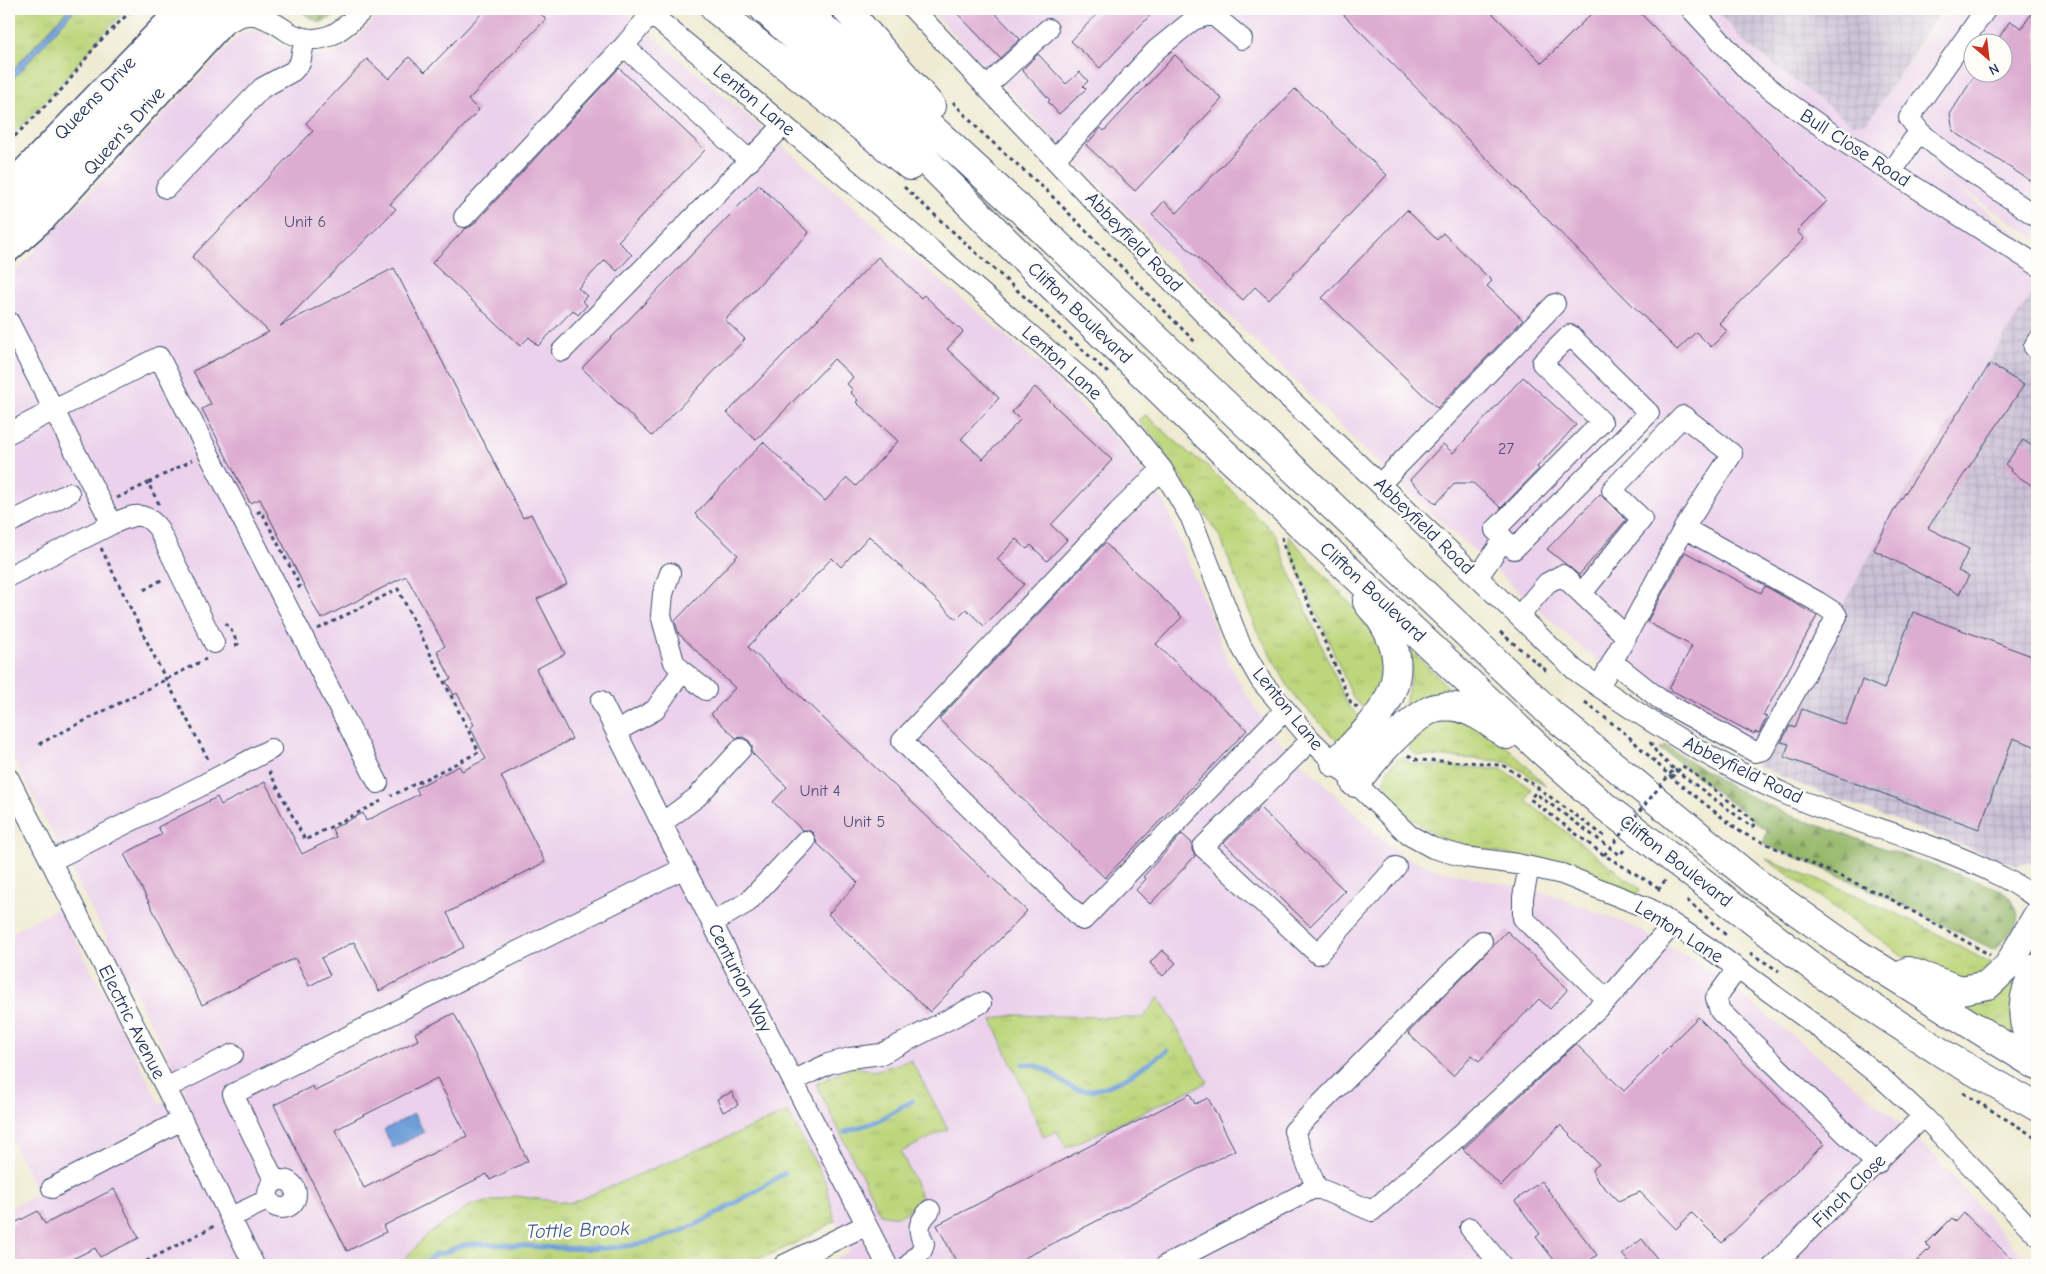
<svg xmlns="http://www.w3.org/2000/svg" width="2046" height="1274" viewBox="0 0 2046 1274" font-family="'Comic Neue',sans-serif">
  <style>
    .built { fill: #ebd1eb; fill-rule: evenodd }
    .industrial { fill: url(#industrial-grid) }
    .grass { fill: url(#grass-tufts); stroke: #6c826c }
    .forest { fill: url(#forest-firs); stroke: #587364 }
    .water { fill: #6d9ed8; stroke: #44669b }
    .lines { fill: none; stroke-linecap: round; stroke-linejoin: round }
    .stream { stroke: #6d9ed8; stroke-width: 5 }
    .building { fill: #ddacd1; fill-rule: evenodd }
    .minor-casing { stroke: #3b4b6f; stroke-width: 22 }
    .major-casing { stroke: #3b4b6f; stroke-width: 28 }
    .highway-casing { stroke: #3b4b6f; stroke-width: 30 }
    .path { stroke: #3b4b6f; stroke-width: 3; stroke-dasharray: 4 4; stroke-linecap: butt }
    .minor { stroke: #fff; stroke-width: 20 }
    .major { stroke: #fff; stroke-width: 25 }
    .highway { stroke: #fff; stroke-width: 28 }
    .path-bridge { stroke: #3b4b6f; stroke-width: 3; stroke-dasharray: 4 4; stroke-linecap: butt }
    .labels { text-anchor: middle; dominant-baseline: central; stroke-width: 5; stroke-linejoin: round; paint-order: stroke }
    .number-label { font-size: 16px; fill: #4c4e7b }
    .street-label { font-size: 19px; fill: #1b2f5e; stroke: #fdfcf7 }
    .water-label { font-size: 20px; font-style: italic; fill: #3c5b8f; stroke: #fdfcf7 }
  </style>
  <defs>
    <pattern id="industrial-grid" width="8" height="8" patternUnits="userSpaceOnUse" patternTransform="scale(1.25)"><rect width="8" height="8" fill="#cbbfd5"/><path d="M0 4h8M4 0v8" fill="none" stroke="#aea4b9"/></pattern>
    <pattern id="grass-tufts" width="24" height="20" patternUnits="userSpaceOnUse" patternTransform="scale(1.25)"><rect width="24" height="20" fill="#bdd67b"/><path d="M3 7l-1-3M5 7V3M7 7l1-3M15 17l-1-3M17 17v-4M19 17l1-3" fill="none" stroke="#a2b86d"/></pattern>
    <pattern id="forest-firs" width="22" height="20" patternUnits="userSpaceOnUse" patternTransform="scale(1.25)"><rect width="22" height="20" fill="#96b76b"/><path d="M5 1l3.5 6h-7zM16 11l3.5 6h-7z" fill="#7a955b"/></pattern>
  </defs>
  <rect width="100%" height="100%" fill="#fdfcf7"/>
  <filter id="ink" filterUnits="userSpaceOnUse"><feTurbulence type="fractalNoise" baseFrequency=".02" numOctaves="2"/><feDisplacementMap in="SourceGraphic" scale="10" xChannelSelector="R" yChannelSelector="G"/><feConvolveMatrix kernelMatrix="1 2 1 2 8 2 1 2 1" color-interpolation-filters="sRGB"/></filter>
  <filter id="wash" filterUnits="userSpaceOnUse"><feTurbulence type="fractalNoise" baseFrequency=".0096" numOctaves="4" result="noise"/><feDisplacementMap in="SourceGraphic" scale="20" xChannelSelector="R" yChannelSelector="G"/><feGaussianBlur stdDeviation="1.12" result="paint"/><feColorMatrix in="noise" values="0 0 0 0 0 0 0 0 0 0 0 0 0 0 0 0 0 1.4 0 .05"/><feComposite in="paint" operator="in"/></filter>
  <g filter="url(#wash)">
    <rect width="100%" height="100%" fill="#efead1"/>
    <path class="built" d="M385 9H621L1039 364 1126 449 1165 504 1226 657 1247 696 1275 737 1381 838 1401 855 1435 869 1549 894 1632 926 1708 968 1881 1107 1934 1155 2030 1265H821L849 1252 835 1221 826 1183 787 1112 571 1203 515 1196 426 1236 399 1265H9V1209L38 1194 9 1136V934L59 907 160 1104 186 1091 11 754 9 746V278L239 35 250 31H260L271 37 283 47 319 56 329 55 350 44ZM1159 998 1066 1148 1057 1130 1044 1137 1013 1015 1143 1018ZM855 1066 874 1071 947 1129 900 1152 921 1196 903 1216 894 1217Z
      M930 9H1715L1745 43 1868 121 1945 9H2037V239L1936 172 2037 249V285L1894 510 1758 766 1663 711 1583 649 1396 481 1107 194ZM1974 42H2004V72H1974Z"/>
    <path class="industrial" d="M1715 9H1942L1868 122 1852 124 1745 43Z
      M2037 285V860L2017 866 1799 784 1758 766 1894 510Z"/>
    <path class="grass" d="M9 9H68L9 74Z
      M75 9H128L105 31 52 94 9 138V81L18 74Z
      M1146 415 1190 454 1205 464 1276 535 1281 552 1347 704 1366 723 1344 741 1335 739 1292 693 1256 629 1220 537 1157 441 1138 420Z
      M1288 535 1379 636 1392 670 1368 711 1354 700 1290 551Z
      M1410 649 1460 699 1387 728 1404 710 1412 669Z
      M1449 719 1469 721 1508 748 1547 786 1505 761 1416 755 1408 748 1429 725Z
      M1400 757 1412 764 1501 769 1532 789 1526 801 1640 889 1635 898 1576 870 1444 840 1412 819 1386 794 1384 780 1388 769Z
      M1766 859 1833 885 1921 925 1993 965 1971 980 1932 976Z
      M2012 977 2020 981 2024 1046 1960 1004C1985 1001 1994 995 2012 977Z
      M1159 997 1208 1082 1066 1148 1057 1131 1044 1137 992 1020 1013 1015 1143 1018Z
      M911 1060 948 1129 901 1152 921 1196C906 1213 905 1220 881 1214L816 1084 855 1066 874 1071Z
      M788 1112 826 1183 835 1221C807 1239 775 1253 744 1265H399L426 1236 469 1206 515 1196 571 1203Z"/>
    <path class="forest" d="M300 9H342L335 16 319 23 303 13Z
      M1666 746 1731 787 1792 816 2002 890C2030 918 2016 926 1995 950 1918 913 1842 874 1763 844L1767 831 1668 754 1659 750Z"/>
    <path class="water" d="M69 9H75L18 74 9 81V74Z
      M414 1114 424 1132 393 1148 384 1130Z"/>
    <g class="lines">
      <path class="stream" d="M1023 1064C1045 1064 1050 1074 1067 1085 1098 1104 1142 1067 1167 1051
        M845 1132 875 1122 912 1101
        M423 1265 436 1254C446 1255 450 1249 460 1246 464 1244 470 1244 475 1244 525 1244 578 1253 627 1246 686 1238 735 1203 785 1173"/>
    </g>
    <g id="blocks">
      <path class="building" d="M486 9H535L546 19 468 100 479 110 390 204 396 209 280 326 394 268 523 518 531 514 567 584 537 599 565 654 536 669 572 739 501 776 545 862 447 913 464 947 379 991 354 942 321 958 330 975 309 986 295 958 202 1005 124 854 162 834 158 827 217 797 221 805 265 782 302 854 336 837 332 829 363 813 366 821 419 794 416 788 459 766 462 771 486 759 470 727 474 725 457 693 454 695 446 681 451 679 437 651 445 646 406 576 321 619 260 499 250 503 202 409 211 404 193 371 269 332 192 257 313 131 306 123 367 59 389 79 409 57 425 72Z
        M953 9H991L1020 39 1000 58Z
        M1102 9H1156L1100 68 1071 41Z
        M1338 9H1488L1542 63 1596 9H1636L1827 201 1797 231 1804 239 1719 323 1727 331 1711 347 1696 332 1677 350Z
        M2034 9H2037V185L1953 131 1950 114 1977 72H2004V42H1996L2010 21 2022 28Z
        M1038 54 1066 84 1080 72 1088 81 1083 86 1086 89 1059 114 1048 102 1050 100 1022 70Z
        M1175 55 1222 99 1135 191 1086 145 1101 128 1104 131Z
        M619 68 705 150 618 241 632 255 617 271 605 260 578 288 587 296 582 301 587 305 578 315 573 310 538 346 529 337 520 346 432 263 465 229 473 225Z
        M1295 89 1387 175 1269 300 1255 287 1243 300 1152 215 1164 201 1177 213Z
        M759 185 809 233 725 320 745 339 652 436 582 368Z
        M1407 210 1437 240 1443 233 1492 281 1487 286 1523 320 1437 408 1322 298Z
        M878 257 921 298 924 295 963 332 947 349 999 398 961 439 983 459 1020 420 1012 412 1035 387 1112 460 1051 525 1067 540 1047 561 1031 545 1027 549 1016 539 997 559 1024 584 984 626 966 609 956 619 869 536 841 567 832 558 748 647 1027 911 930 1012 828 914 858 883 817 843 813 833 808 830H802L773 802 787 787 752 753V746L749 741 743 737 736 738 711 714 735 688 679 634 675 621 738 555 695 514 763 442 825 501 847 478 856 486 898 441 856 402 858 400 850 392 853 390 847 384 853 377 834 359 756 440 727 413Z
        M1990 364 2024 385 1928 528 1969 549 1958 571 1969 576 1959 594 1874 550 1894 510Z
        M1523 377 1576 425 1537 467 1539 469 1501 508 1473 483H1455L1436 504 1410 480 1443 444 1453 453Z
        M2023 440 2037 449V489L2010 471 2011 469 2005 465Z
        M1600 494 1626 520 1579 575 1547 549Z
        M1105 543 1182 617 1156 644 1247 730 1105 878 939 719Z
        M1685 552 1761 593 1765 586 1817 616 1763 716 1767 717 1759 733 1755 732 1754 734 1669 689 1692 646 1647 622Z
        M1913 612 2037 658V747L2013 738 1979 829 1784 757 1789 744 1781 742 1790 726 1795 728 1802 709 1845 725 1862 680 1884 689Z
        M1260 808 1345 891 1310 926 1224 843Z
        M1182 834 1192 843V850L1195 856 1150 904 1136 890 1146 879 1143 877Z
        M1507 931 1568 989 1550 1009 1539 999 1479 1061 1472 1055 1453 1076 1408 1033Z
        M1162 950 1176 963 1163 976 1150 963Z
        M454 1013 528 1161 490 1180 487 1174 383 1226 386 1232 347 1251 274 1105 313 1086 315 1091 418 1040 415 1033ZM437 1078 467 1136 364 1188 335 1130Z
        M1698 1017 1824 1144 1722 1243 1692 1213 1676 1229 1640 1192 1618 1201 1597 1180 1592 1170 1599 1164 1560 1125 1501 1186 1463 1149 1576 1044 1624 1091Z
        M732 1092 738 1105 723 1112 717 1099Z
        M1190 1094 1195 1104 1208 1098 1235 1150 1011 1265H958L937 1225Z
        M1541 1181 1597 1255 1584 1265H1558L1536 1237 1540 1234 1515 1201Z
        M114 1189 139 1238 100 1257 95 1248 60 1265H16L9 1251V1226L38 1211 45 1224Z
        M1964 1213 2018 1265H1913L1930 1248 1926 1244 1952 1218 1956 1222Z
        M1642 1239 1662 1265H1631L1622 1254Z"/>
    </g>
  </g>
  <g filter="url(#ink)">
    <use href="#blocks" fill-opacity="0" stroke="#3b4b6f" stroke-width="1"/>
    <g class="lines">
      <defs>
        <path id="minor" d="M645 9 848 179 1088 384 1117 414 1162 469 1191 518 1241 646 1261 681 1311 740 1409 835 1433 848 1465 857 1517 864 1562 874 1650 909 1709 948 1822 1030 1883 1079 1923 1116 2037 1235
          M913 9 1101 209 1254 365 1575 670C1641 717 1709 760 1783 793 1853 824 1930 840 1998 875 2012 881 2024 890 2037 898
          M1691 9 1752 75 1787 102 1835 136 2037 265
          M651 14 624 46 750 161
          M220 27C228 23 239 15 248 15 256 14 264 18 270 21 278 24 283 29 290 33 322 49 342 31 364 9
          M986 87 1048 29
          M1921 133 1909 118 1986 9
          M1055 159 1156 50 1193 20 1212 14 1242 39
          M1892 172 1913 140 1921 133 1952 159 2037 217
          M166 188 262 88 293 71 300 63 305 38
          M464 217 624 46
          M9 322 112 524
          M1570 335 1649 413 1514 549 1495 530 1602 422 1542 363Z
          M2037 341 2034 347 2037 350
          M562 351 784 125
          M9 433 159 357 378 783
          M1162 469 1118 512 902 741 1083 920 1285 710
          M1380 484 1555 304
          M9 523 69 493
          M670 573 663 594 661 615 674 662 682 671 706 690
          M9 576 112 524C131 516 143 509 158 528L214 643
          M1478 577 1504 539
          M1582 593 1642 519 1612 490 1683 416 1732 454 1684 528 1599 687
          M1519 616 1547 583 1562 575 1626 636
          M1613 662 1662 701 1755 752 1763 750 1837 616 1835 613 1818 602 1684 528
          M601 701 684 868 887 1265
          M617 731 655 710 682 671
          M1311 740 1203 847 1318 954 1396 867
          M9 779 166 1088 254 1265
          M662 823 697 797 741 749
          M51 861 197 788 271 749
          M1529 867 1523 897V918L1607 1000
          M712 923 748 902 805 841
          M1737 969 1716 998 1720 1011 1877 1164
          M793 1081 828 1064 850 1058 881 1054 981 1003
          M166 1088 233 1054
          M268 1194a14 14 0 1 1 28 0a14 14 0 1 1-28 0Z
          M275 1182 233 1094 684 868
          M1316 1187 1372 1211 1460 1135 1607 1000 1673 924
          M52 1188 182 1120
          M231 1217 269 1199
          M1470 1228 1501 1265
          M784 1265 866 1225
          M909 1265 922 1250 924 1244C916 1228 919 1222 930 1210
          M1166 1265 1316 1187 1294 1131 1482 941
          M1774 1265 1923 1116"/>
        <path id="major" d="M9 187 181 9
          M9 249 45 217 235 9"/>
        <path id="highway" d="M715 9 910 166
          M764 9 891 125 1009 244 1221 450 1541 750 1603 805 1823 975 1945 1055 2037 1107
          M803 9 1033 221 1550 713 1754 881 1850 949 2037 1066
          M846 9 931 106
          M9 221 212 9
          M1335 763C1374 723 1420 683 1383 623 1379 616 1372 609 1367 602
          M1355 783C1374 760 1403 724 1430 710 1437 706 1449 706 1456 707 1476 711 1491 724 1507 735
          M2037 968C2022 991 2016 1025 2037 1048
          M1908 971 1961 990 1988 985 2008 966 2037 916"/>
      </defs>
      <use href="#minor" class="minor-casing"/>
      <use href="#major" class="major-casing"/>
      <use href="#highway" class="highway-casing"/>
      <path class="path" d="M689 9 694 14
        M953 102 981 132 1047 191 1195 342
        M9 142 65 86 97 44 133 9
        M904 187 1108 373
        M117 498 148 483
        M159 504 148 483 192 460
        M257 513 261 511 300 586 297 589
        M1282 537 1284 547 1351 703 1358 708
        M101 548 160 668 209 761
        M144 590 163 579
        M225 624 229 626 238 644 232 647
        M318 629 398 589 479 752 391 796
        M1500 632 1549 673
        M1585 702 1627 735 1672 778 1742 833 1889 898 1990 955
        M1650 742 1658 755 1674 769
        M39 744 206 659
        M1408 755 1418 760 1485 763 1504 766 1531 783 1607 838
        M269 771 305 840 381 801
        M1672 778 1682 766 1688 769
        M1624 850 1620 855 1535 793 1530 799 1604 855 1659 888
        M1658 890 1666 879
        M1687 900 1727 936
        M1750 953 1779 971
        M1963 1093 2037 1138
        M139 1265 216 1225"/>
      <use href="#minor" class="minor"/>
      <use href="#major" class="major"/>
      <use href="#highway" class="highway"/>
      <path class="path-bridge" d="M1604 855 1674 769 1752 827 1756 822 1688 769"/>
    </g>
  </g>
  <g class="labels">
    <g class="number-label">
      <text x="305" y="222">Unit 6</text>
      <text x="1506" y="449">27</text>
      <text x="820" y="791">Unit 4</text>
      <text x="864" y="822">Unit 5</text>
    </g>
    <g class="street-label">
      <text transform="translate(95 98) rotate(-46)">Queens Drive</text>
      <text transform="translate(754 100) rotate(40)">Lenton Lane</text>
      <text transform="translate(124 131) rotate(-48)">Queen's Drive</text>
      <text transform="translate(1855 148) rotate(33)">Bull Close Road</text>
      <text transform="translate(1134 242) rotate(46)">Abbeyfield Road</text>
      <text transform="translate(1080 313) rotate(44)">Clifton Boulevard</text>
      <text transform="translate(1062 363) rotate(42)">Lenton Lane</text>
      <text transform="translate(1424 526) rotate(44)">Abbeyfield Road</text>
      <text transform="translate(1373 592) rotate(43)">Clifton Boulevard</text>
      <text transform="translate(1288 709) rotate(51)">Lenton Lane</text>
      <text transform="translate(1743 770) rotate(26)">Abbeyfield Road</text>
      <text transform="translate(1676 861) rotate(38)">Clifton Boulevard</text>
      <text transform="translate(1679 932) rotate(32)">Lenton Lane</text>
      <text transform="translate(740 978) rotate(63)">Centurion Way</text>
      <text transform="translate(132 1022) rotate(63)">Electric Avenue</text>
      <text transform="translate(1849 1191) rotate(-45)">Finch Close</text>
    </g>
    <g class="water-label">
      <text transform="translate(578 1230) rotate(-2)">Tottle Brook</text>
    </g>
  </g>
  <rect width="2046" height="1274" fill="none" stroke="#fdfcf7" stroke-width="30"/>
  <g transform="translate(1988 58) rotate(152)"><circle r="24" fill="#fdfcf7" stroke="#a3aaba"/>
  <path d="M0-4L9 19L0 12L-9 19Z" fill="#c8321e"/>
  <text y="-8" font-size="14" font-weight="bold" text-anchor="middle" fill="#1b2f5e">N</text>
  </g>
</svg>
